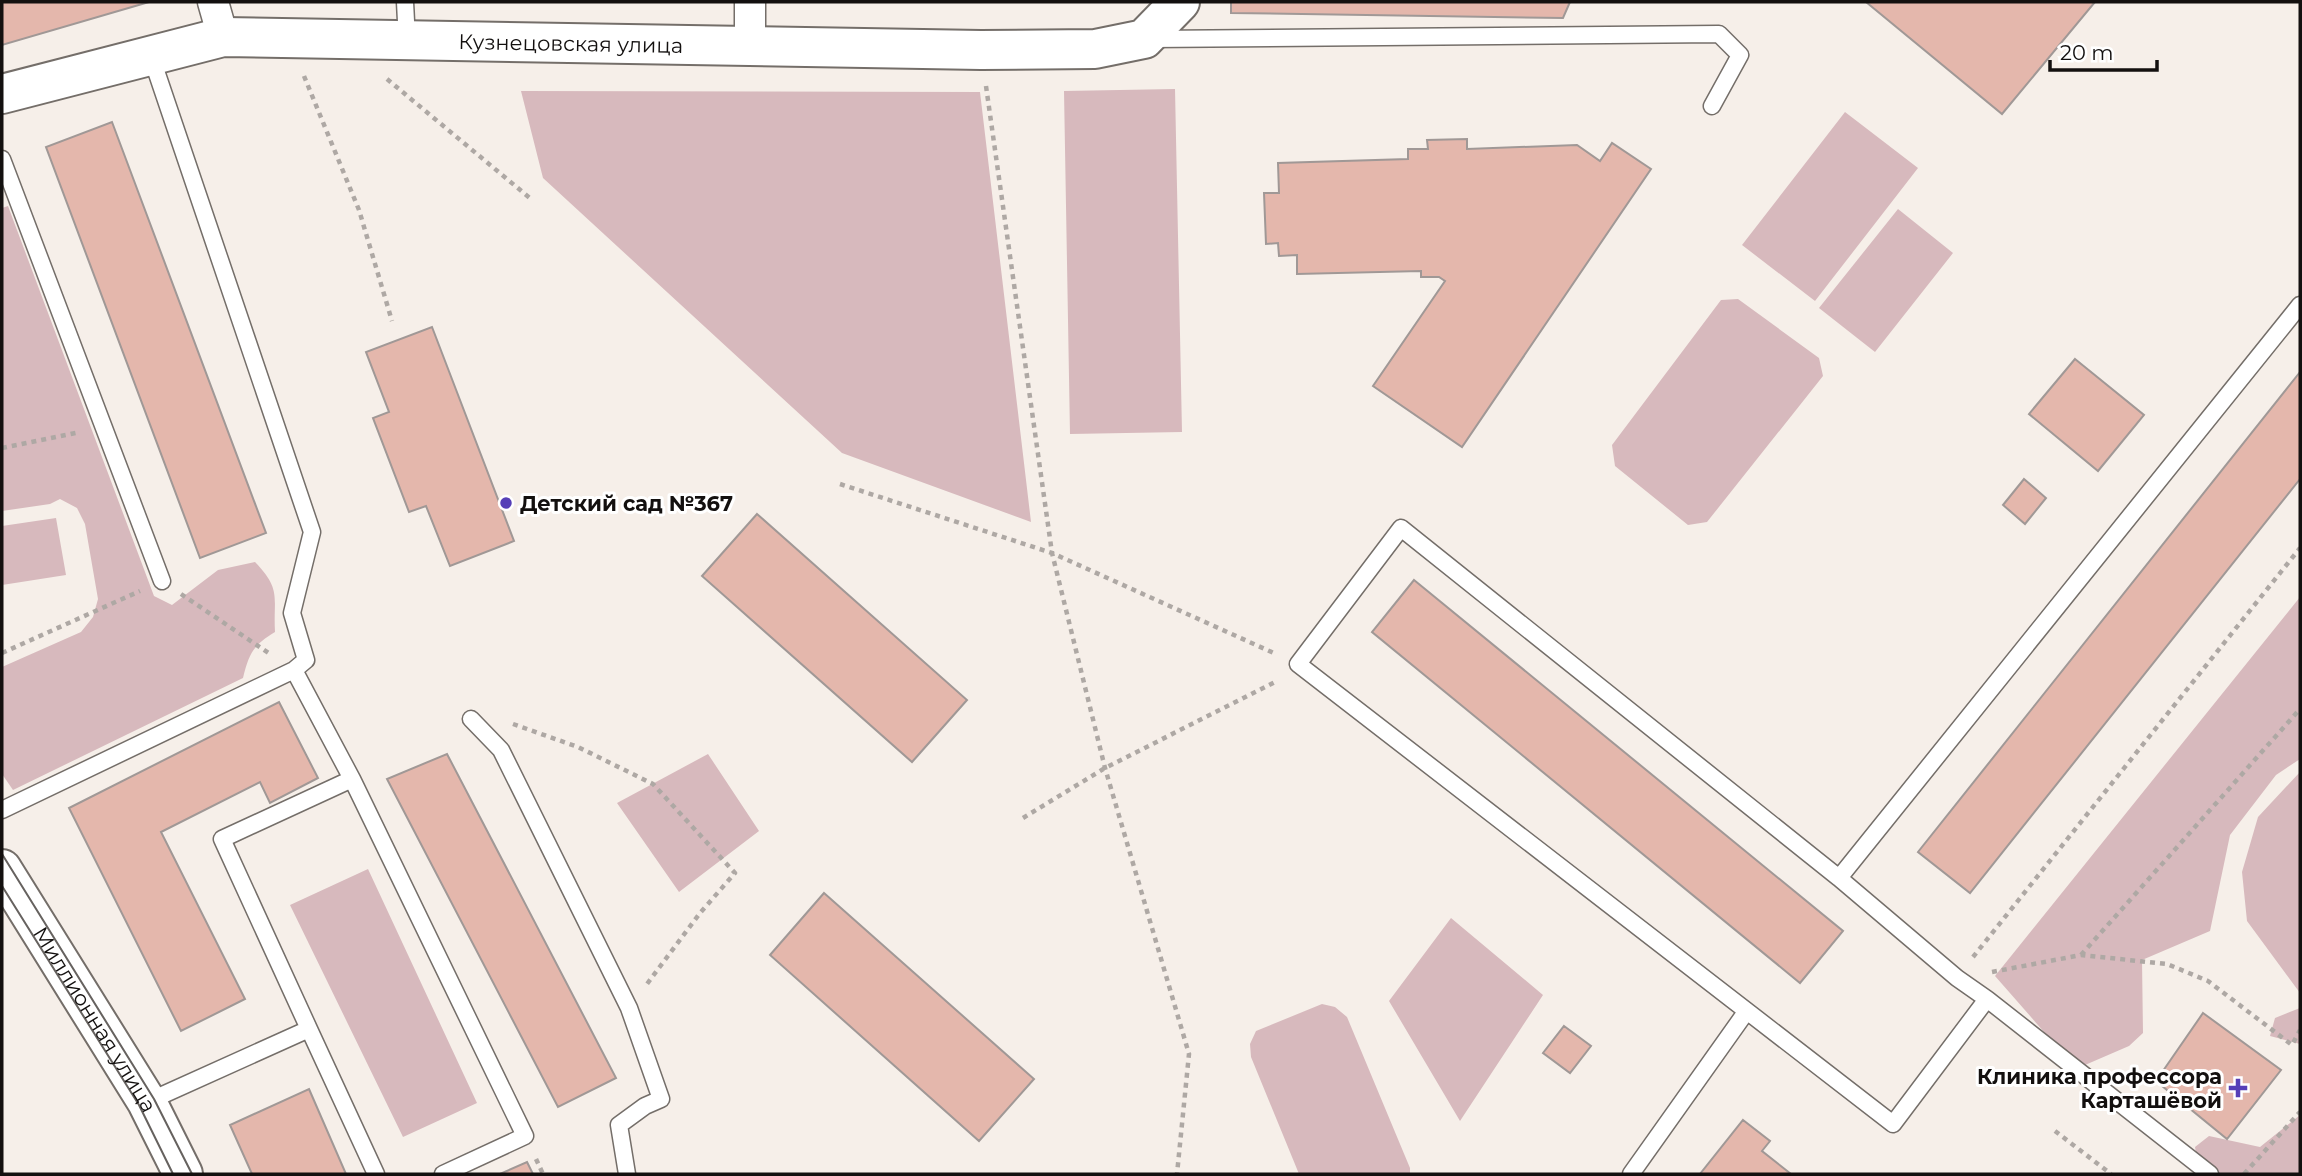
<svg xmlns="http://www.w3.org/2000/svg" width="2302" height="1176" viewBox="0 0 2302 1176" font-family="Montserrat,sans-serif">
  <style>
    .green { fill: #d7b9bd }
    .building { fill: #e4b7ac; stroke: #a09896; stroke-width: 2 }
    .lines { fill: none; stroke-linecap: round; stroke-linejoin: round }
    .service-casing { stroke: #746e69; stroke-width: 19 }
    .minor-casing { stroke: #746e69; stroke-width: 33 }
    .tertiary-casing { stroke: #746e69; stroke-width: 42 }
    .path { stroke: #aea8a4; stroke-width: 4.5; stroke-dasharray: 5 5; stroke-linecap: butt }
    .service { stroke: #fff; stroke-width: 16 }
    .minor { stroke: #fff; stroke-width: 30 }
    .tertiary { stroke: #fff; stroke-width: 38 }
    .tram { stroke: #66625f; stroke-width: 2 }
    .poi-dot { fill: #563fb7; stroke: #fff; stroke-width: 2.5 }
    .labels { text-anchor: middle; dominant-baseline: central; stroke-width: 6; stroke-linejoin: round; paint-order: stroke }
    .street-label { font-size: 21px; fill: #13100f; stroke: #fff }
    .poi-label { font-size: 21px; font-weight: bold; fill: #13100f; stroke: #fff; text-anchor: start }
  </style>
  <rect width="100%" height="100%" fill="#f6efe9"/>
  <path class="green" d="M1175 89 1182 432 1070 434 1064 91Z
    M521 91 980 92 1031 522 842 453 543 178Z
    M1845 112 1918 168 1815 301 1742 245Z
    M8 206 154 596 172 605 218 570 255 562C282 590 273 597 275 632 253 645 249 654 243 678L13 790 2 774V667L81 632 93 617 98 599 85 524 77 508 60 499 50 504 2 511V208Z
    M1898 209 1953 253 1875 352 1819 308Z
    M1738 299 1819 358 1823 376 1707 522 1688 525 1615 466 1612 445 1721 300Z
    M56 518 66 575 2 585V526Z
    M2300 597V759L2276 775 2230 835 2210 931 2142 960 2143 1033 2129 1046 2085 1065 2067 1058 1995 976Z
    M708 754 759 831 679 892 617 803Z
    M2300 772V993L2247 921 2242 872 2258 817Z
    M368 869 477 1103 403 1137 290 905Z
    M1451 918 1543 995 1460 1121 1389 1001Z
    M1322 1004 1335 1007 1347 1017 1410 1168V1174H1299L1251 1057 1250 1044 1256 1031Z
    M2300 1008V1044L2270 1036 2275 1018Z
    M2300 1115V1174H2211L2198 1165 2195 1147 2209 1136 2260 1147Z"/>
  <path class="building" d="M2 2H149L2 45Z
    M1231 2H1570L1563 18 1231 13Z
    M1866 2H2095L2002 114Z
    M112 122 266 533 200 558 46 147Z
    M1467 139V149L1577 145 1600 161 1612 143 1651 169 1462 447 1373 386 1445 281 1439 277H1421V271L1297 274V255L1279 256 1278 243 1266 244 1264 193H1279L1278 163 1408 159V149H1428L1427 140Z
    M432 327 514 541 450 566 426 506 409 512 373 418 389 412 366 352Z
    M2075 359 2144 415 2098 471 2029 414Z
    M2300 372V479L1970 893 1918 852Z
    M2024 479 2046 498 2025 524 2003 505Z
    M757 514 967 700 912 762 702 576Z
    M1414 580 1843 931 1800 983 1372 632Z
    M279 702 318 778 270 803 260 782 161 832 245 999 181 1031 69 808Z
    M447 754 616 1078 558 1107 387 779Z
    M824 893 1034 1079 979 1141 770 955Z
    M2203 1013 2281 1070 2227 1139 2156 1081Z
    M1564 1026 1591 1046 1570 1073 1543 1053Z
    M309 1089 346 1174H252L230 1125Z
    M1743 1120 1770 1141 1762 1151 1791 1174H1700Z
    M527 1162 533 1174H500Z"/>
  <g class="lines">
    <defs>
      <path id="service" d="M405 2 407 41
        M1150 39 1719 34 1740 55 1712 106
        M2 159 162 581
        M1401 528 1839 878 1957 978 1987 999 1893 1124 1298 664Z
        M471 719 501 750 629 1008 661 1099 645 1106 619 1125 627 1174
        M352 779 525 1136 443 1174
        M2 810 294 670 306 660 292 613 312 532 151 56
        M1839 878 2300 305
        M1987 999 2210 1174
        M309 1029 376 1174
        M147 1102 309 1029 222 839 352 779 294 670
        M1631 1174 1746 1012"/>
      <path id="minor" d="M213 2 223 37
        M750 2V47"/>
      <g id="tertiary">
        <path id="s1" d="M2 94 223 37 981 50 1095 49 1144 39 1180 2"/>
        <path id="s2" d="M2 869 147 1102 183 1174"/>
      </g>
    </defs>
    <use href="#service" class="service-casing"/>
    <use href="#minor" class="minor-casing"/>
    <use href="#tertiary" class="tertiary-casing"/>
    <path class="path" d="M304 76 359 210 392 321
      M387 79 531 199
      M986 86 1052 553 1105 768 1189 1054 1177 1174
      M2 448 80 432
      M840 484 1052 553 1276 654
      M181 594 270 654
      M2 653 140 591
      M513 724 578 747 653 784 735 873 700 913 647 984
      M1023 818 1105 768 1277 681
      M2081 955 2300 709
      M1973 957 2300 548
      M1992 972 2081 955 2167 964 2208 981 2292 1045 2300 1030
      M2055 1131 2111 1174
      M536 1159 543 1174
      M2244 1174 2300 1112"/>
    <use href="#service" class="service"/>
    <use href="#minor" class="minor"/>
    <use href="#tertiary" class="tertiary"/>
    <path class="tram" d="M2 854 154 1099 192 1174
      M2 886 139 1105 173 1174"/>
  </g>
  <g class="poi-dot">
    <circle cx="506" cy="503" r="7"/>
    <path d="M2234.5 1077.5h7v7h7v7h-7v7h-7v-7h-7v-7h7z"/>
  </g>
  <g class="labels">
    <g class="street-label">
      <text stroke="none"><textPath href="#s1" startOffset="576">Кузнецовская улица</textPath></text>
      <text stroke="none"><textPath href="#s2" startOffset="177">Миллионная улица</textPath></text>
    </g>
    <g class="poi-label">
      <text x="520" y="503">Детский сад №367</text>
      <text x="2222" y="1076" text-anchor="end">Клиника профессора<tspan x="2222" dy="24">Карташёвой</tspan></text>
    </g>
  </g>
  <rect width="2302" height="1176" fill="none" stroke="#13100f" stroke-width="7"/>
  <path d="M2050 60v10h107v-10" fill="none" stroke="#13100f" stroke-width="3.5"/>
  <text x="2060" y="60" font-size="21" fill="#13100f" stroke="#ffffff" stroke-width="5" paint-order="stroke">20 m</text>
</svg>
